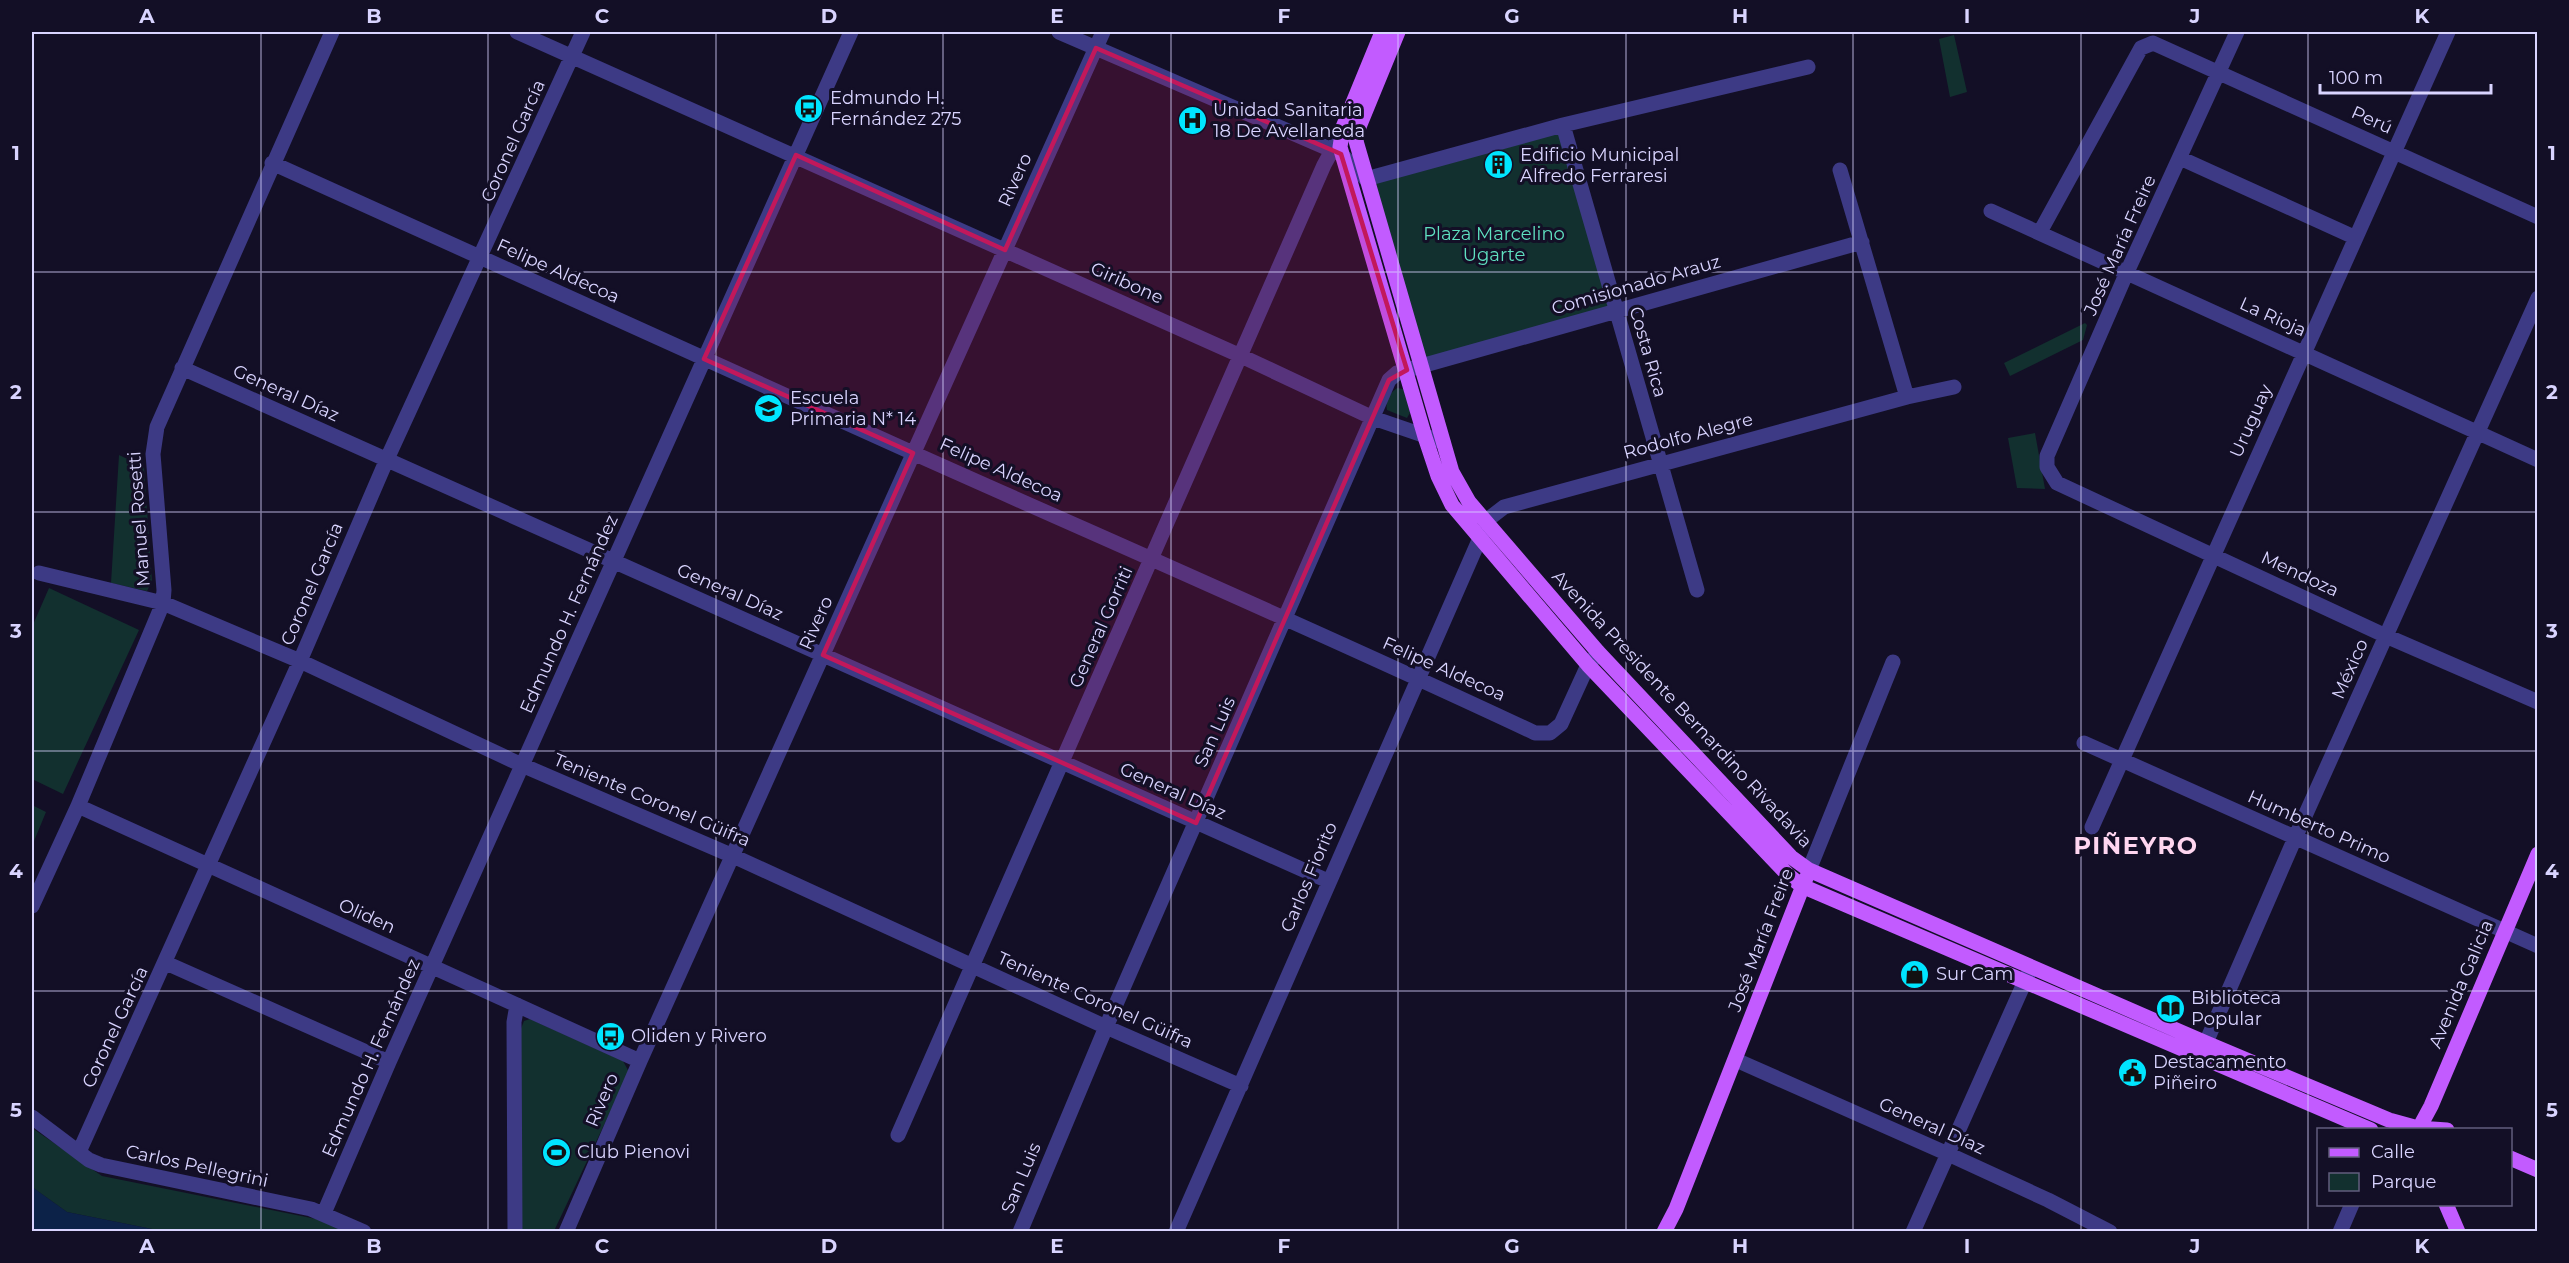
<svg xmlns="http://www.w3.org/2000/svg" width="2569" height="1263" viewBox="0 0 2569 1263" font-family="Montserrat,sans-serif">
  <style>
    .green { fill: #12302f }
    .water { fill: #0c2248 }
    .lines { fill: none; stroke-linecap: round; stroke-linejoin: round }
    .minor { stroke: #3d3a85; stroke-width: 15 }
    .major { stroke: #c25bff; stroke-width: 15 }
    .marked { fill: #c2185b; fill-opacity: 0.2; stroke: #c2185b; stroke-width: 4.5; stroke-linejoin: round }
    .grid { fill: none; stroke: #d9d4ff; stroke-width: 1.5; stroke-opacity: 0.55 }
    .labels { text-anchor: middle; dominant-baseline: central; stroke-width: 6; stroke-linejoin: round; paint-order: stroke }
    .poi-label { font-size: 18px; fill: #d9d4ff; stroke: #130f26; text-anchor: start }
    .street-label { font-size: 18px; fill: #d9d4ff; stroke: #130f26 }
    .park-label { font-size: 18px; fill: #5fe0c0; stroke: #130f26 }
    .district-label { font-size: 24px; font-weight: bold; letter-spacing: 1.5px; fill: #ffd6f0; stroke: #130f26 }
    .neatline { fill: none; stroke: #d9d4ff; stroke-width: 2 }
    .grid-label { font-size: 20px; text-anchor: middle; font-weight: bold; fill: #d9d4ff }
  </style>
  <rect width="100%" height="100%" fill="#130f26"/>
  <path class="green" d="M1954 35 1967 92 1950 97 1939 39Z
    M1563 125 1616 310 1421 366 1366 179Z
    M2085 323 2087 325 2083 340 2010 376 2004 363Z
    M1397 388 1403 389 1412 409 1407 418 1387 410C1385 401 1390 393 1397 388Z
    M2035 433 2045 489 2017 488 2008 438Z
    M119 455 144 467 152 581 147 591 111 583Z
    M49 588 139 630 63 794 32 779V627Z
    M32 805 46 812 32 846Z
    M530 1019 623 1061 629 1072 554 1231H521L520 1031 524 1021Z
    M32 1128 102 1176 321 1220 345 1231H162L67 1212 32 1187Z"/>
  <path class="water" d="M32 1187 67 1212 162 1231H32Z"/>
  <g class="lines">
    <path class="minor" d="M517 32 1241 356 1373 418 1443 442
      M1059 32 1341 154 1366 179 1563 125 1808 67
      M2237 32 2127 272 2047 456V467L2057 483 2386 636 2538 702
      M1563 125 1697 590
      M2180 158 2354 237
      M272 163C486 260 699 358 913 453 1121 546 1329 636 1535 733H1550L1561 724 1588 665 1595 657
      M1840 170 1907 397
      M1991 211 2538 460
      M2040 232 2141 48 2153 43 2538 217
      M182 368 1328 881
      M39 573 163 603 300 661 522 765 733 856 1106 1027 1241 1086
      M2084 743 2538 946
      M78 806 640 1061
      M2092 827 2448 32
      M1809 870 1893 662
      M32 906 78 806 163 603 164 590 153 454 157 427 332 32
      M166 963 389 1062
      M2201 1054 2295 838 2538 298
      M1736 1060 1948 1154 2048 1200 2110 1232
      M32 1117 89 1160 101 1165 311 1209 364 1232
      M898 1135 1324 165 1340 136
      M79 1152 300 661 387 459 583 32
      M324 1213 389 1062 851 32
      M515 1232 514 1022 517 1005
      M566 1232 640 1061 1103 32
      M1020 1232 1106 1027 1389 380 1397 373 1407 370 1862 242
      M1176 1232 1480 538 1491 517 1504 507 1907 397 1954 387
      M1913 1232 2030 970
      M2340 1232 2352 1204"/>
    <path class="major" d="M1382 32 1343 127 1340 147 1425 437 1438 476 1452 505 1588 665 1788 875 1802 886 2371 1130
      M1398 32 1359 127 1356 141 1452 472 1469 502 1598 652 1791 857 1809 870 2206 1043 2389 1120 2418 1128 2447 1130
      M2418 1130 2431 1106 2538 854
      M2510 1158 2538 1170
      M2446 1204 2458 1232
      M1664 1232 1676 1209 1806 878"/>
  </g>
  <path class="marked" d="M1096 48 1341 154 1407 370 1389 380 1196 823 823 655 913 453 704 359 796 155 1005 250Z"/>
  <path class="grid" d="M261 32V1232M488 32V1232M716 32V1232M943 32V1232M1171 32V1232M1398 32V1232M1626 32V1232M1853 32V1232M2081 32V1232M2308 32V1232M32 272H2538M32 512H2538M32 751H2538M32 991H2538"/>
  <defs>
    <symbol id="bus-disc" viewBox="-11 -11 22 22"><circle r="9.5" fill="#00e5ff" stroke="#130f26"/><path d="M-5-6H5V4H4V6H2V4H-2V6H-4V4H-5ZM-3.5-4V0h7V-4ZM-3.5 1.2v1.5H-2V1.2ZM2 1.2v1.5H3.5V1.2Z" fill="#111"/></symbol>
    <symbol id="hospital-disc" viewBox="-11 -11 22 22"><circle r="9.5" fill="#00e5ff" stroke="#130f26"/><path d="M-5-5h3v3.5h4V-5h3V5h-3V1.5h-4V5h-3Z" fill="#111"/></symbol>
    <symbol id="building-disc" viewBox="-11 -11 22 22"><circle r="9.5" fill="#00e5ff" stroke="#130f26"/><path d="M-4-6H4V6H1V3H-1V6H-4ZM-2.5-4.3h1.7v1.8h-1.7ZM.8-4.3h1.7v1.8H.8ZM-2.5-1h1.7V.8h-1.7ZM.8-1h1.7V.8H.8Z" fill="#111"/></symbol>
    <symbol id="school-disc" viewBox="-11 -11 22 22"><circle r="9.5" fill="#00e5ff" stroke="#130f26"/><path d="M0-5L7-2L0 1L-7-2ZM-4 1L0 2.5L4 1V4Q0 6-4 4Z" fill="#111"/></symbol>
    <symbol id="shop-disc" viewBox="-11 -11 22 22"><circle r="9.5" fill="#00e5ff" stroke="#130f26"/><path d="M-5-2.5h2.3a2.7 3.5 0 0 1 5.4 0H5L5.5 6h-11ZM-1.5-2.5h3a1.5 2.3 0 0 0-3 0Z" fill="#111"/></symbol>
    <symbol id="library-disc" viewBox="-11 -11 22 22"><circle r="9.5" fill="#00e5ff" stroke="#130f26"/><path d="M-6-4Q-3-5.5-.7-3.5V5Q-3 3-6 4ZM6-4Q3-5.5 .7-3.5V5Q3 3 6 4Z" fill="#111"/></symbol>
    <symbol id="civic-disc" viewBox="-11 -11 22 22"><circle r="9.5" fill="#00e5ff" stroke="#130f26"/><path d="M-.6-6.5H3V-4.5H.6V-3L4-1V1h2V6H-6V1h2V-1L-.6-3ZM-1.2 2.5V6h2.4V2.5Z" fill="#111"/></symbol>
    <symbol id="stadium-disc" viewBox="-11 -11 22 22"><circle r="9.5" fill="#00e5ff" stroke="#130f26"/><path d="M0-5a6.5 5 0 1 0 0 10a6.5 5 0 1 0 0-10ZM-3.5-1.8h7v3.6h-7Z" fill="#111"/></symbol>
  </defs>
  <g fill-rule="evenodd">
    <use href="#bus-disc" x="792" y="92" width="33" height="33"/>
    <use href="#hospital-disc" x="1176" y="104" width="33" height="33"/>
    <use href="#building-disc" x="1482" y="148" width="33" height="33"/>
    <use href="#school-disc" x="752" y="392" width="33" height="33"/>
    <use href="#shop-disc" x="1898" y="958" width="33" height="33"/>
    <use href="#library-disc" x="2154" y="992" width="33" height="33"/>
    <use href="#bus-disc" x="594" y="1020" width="33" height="33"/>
    <use href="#civic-disc" x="2116" y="1056" width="33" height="33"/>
    <use href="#stadium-disc" x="540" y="1136" width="33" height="33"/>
  </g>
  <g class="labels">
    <g class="poi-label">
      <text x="830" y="98">Edmundo H.<tspan x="830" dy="21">Fernández 275</tspan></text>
      <text x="1213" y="110">Unidad Sanitaria<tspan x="1213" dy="21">18 De Avellaneda</tspan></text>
      <text x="1520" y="155">Edificio Municipal<tspan x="1520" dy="21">Alfredo Ferraresi</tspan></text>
      <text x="790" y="398">Escuela<tspan x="790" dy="21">Primaria N* 14</tspan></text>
      <text x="1936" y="974">Sur Cam</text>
      <text x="2191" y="998">Biblioteca<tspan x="2191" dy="21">Popular</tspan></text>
      <text x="631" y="1036">Oliden y Rivero</text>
      <text x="2153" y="1062">Destacamento<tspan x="2153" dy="21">Piñeiro</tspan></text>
      <text x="577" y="1152">Club Pienovi</text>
    </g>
    <g class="street-label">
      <text transform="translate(2372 120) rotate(24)">Perú</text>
      <text transform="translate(513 141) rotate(-66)">Coronel García</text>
      <text transform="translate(1015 180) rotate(-66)">Rivero</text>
      <text transform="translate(2120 245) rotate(-66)">José María Freire</text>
      <text transform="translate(558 271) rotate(24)">Felipe Aldecoa</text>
      <text transform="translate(1127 283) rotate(24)">Giribone</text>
      <text transform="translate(1636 285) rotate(-16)">Comisionado Arauz</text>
      <text transform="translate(2273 317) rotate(24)">La Rioja</text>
      <text transform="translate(1648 352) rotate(74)">Costa Rica</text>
      <text transform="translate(286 393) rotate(24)">General Díaz</text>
      <text transform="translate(2251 421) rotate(-66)">Uruguay</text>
      <text transform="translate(1688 436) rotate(-15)">Rodolfo Alegre</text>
      <text transform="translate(1001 470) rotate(24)">Felipe Aldecoa</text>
      <text transform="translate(139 519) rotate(-94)">Manuel Rosetti</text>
      <text transform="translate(2300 574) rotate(25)">Mendoza</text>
      <text transform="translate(312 584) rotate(-67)">Coronel García</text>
      <text transform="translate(730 592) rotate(24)">General Díaz</text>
      <text transform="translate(569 614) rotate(-66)">Edmundo H. Fernández</text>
      <text transform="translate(816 623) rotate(-66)">Rivero</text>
      <text transform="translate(1101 627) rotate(-66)">General Gorriti</text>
      <text transform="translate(1444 669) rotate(24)">Felipe Aldecoa</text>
      <text transform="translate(2350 669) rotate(-66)">México</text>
      <text transform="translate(1682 709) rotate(47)">Avenida Presidente Bernardino Rivadavia</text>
      <text transform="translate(1215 732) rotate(-66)">San Luis</text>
      <text transform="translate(1173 791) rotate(24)">General Díaz</text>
      <text transform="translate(652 800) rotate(23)">Teniente Coronel Güifra</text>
      <text transform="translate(2319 827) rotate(24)">Humberto Primo</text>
      <text transform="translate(1309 877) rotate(-67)">Carlos Fiorito</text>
      <text transform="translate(367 916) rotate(24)">Oliden</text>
      <text transform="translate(1761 940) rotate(-69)">José María Freire</text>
      <text transform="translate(2461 984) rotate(-67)">Avenida Galicia</text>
      <text transform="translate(1095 1000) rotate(24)">Teniente Coronel Güifra</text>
      <text transform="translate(115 1027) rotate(-65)">Coronel García</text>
      <text transform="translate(371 1058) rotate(-66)">Edmundo H. Fernández</text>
      <text transform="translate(602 1100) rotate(-67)">Rivero</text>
      <text transform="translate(1932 1126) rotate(24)">General Díaz</text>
      <text transform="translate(197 1166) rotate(12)">Carlos Pellegrini</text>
      <text transform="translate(1021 1178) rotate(-67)">San Luis</text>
    </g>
    <g class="park-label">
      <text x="1494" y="234">Plaza Marcelino<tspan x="1494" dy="21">Ugarte</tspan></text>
    </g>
    <g class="district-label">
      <text x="2136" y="845">PIÑEYRO</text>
    </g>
  </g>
  <rect width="2569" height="1263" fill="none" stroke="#130f26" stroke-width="66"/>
  <rect x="2317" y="1128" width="195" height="78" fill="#130f26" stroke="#625e7d" stroke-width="1.5"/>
  <rect x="2329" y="1148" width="30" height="9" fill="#c25bff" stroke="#625e7d" stroke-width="1.5"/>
  <text x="2371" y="1158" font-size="18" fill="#d9d4ff">Calle</text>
  <rect x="2329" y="1173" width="30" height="18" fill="#12302f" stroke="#625e7d" stroke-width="1.5"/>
  <text x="2371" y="1188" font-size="18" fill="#d9d4ff">Parque</text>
  <path d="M2320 84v9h171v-9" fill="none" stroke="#d9d4ff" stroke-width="3"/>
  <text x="2329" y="84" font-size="18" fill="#d9d4ff" stroke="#130f26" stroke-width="4.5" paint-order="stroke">100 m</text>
  <rect x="33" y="33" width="2503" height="1197" class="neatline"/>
  <g class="grid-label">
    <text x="147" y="23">A</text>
    <text x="374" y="23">B</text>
    <text x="602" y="23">C</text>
    <text x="829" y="23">D</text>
    <text x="1057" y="23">E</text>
    <text x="1284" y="23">F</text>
    <text x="1512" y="23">G</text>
    <text x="1740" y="23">H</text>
    <text x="1967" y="23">I</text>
    <text x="2195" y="23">J</text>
    <text x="2422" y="23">K</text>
    <text x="16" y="160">1</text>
    <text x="2552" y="160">1</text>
    <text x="16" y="399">2</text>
    <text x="2552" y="399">2</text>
    <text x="16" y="638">3</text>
    <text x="2552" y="638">3</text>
    <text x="16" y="878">4</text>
    <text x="2552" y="878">4</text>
    <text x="16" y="1117">5</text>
    <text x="2552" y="1117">5</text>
    <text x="147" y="1253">A</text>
    <text x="374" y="1253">B</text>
    <text x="602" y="1253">C</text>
    <text x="829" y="1253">D</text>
    <text x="1057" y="1253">E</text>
    <text x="1284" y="1253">F</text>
    <text x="1512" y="1253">G</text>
    <text x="1740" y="1253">H</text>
    <text x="1967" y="1253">I</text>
    <text x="2195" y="1253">J</text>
    <text x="2422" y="1253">K</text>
  </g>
</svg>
